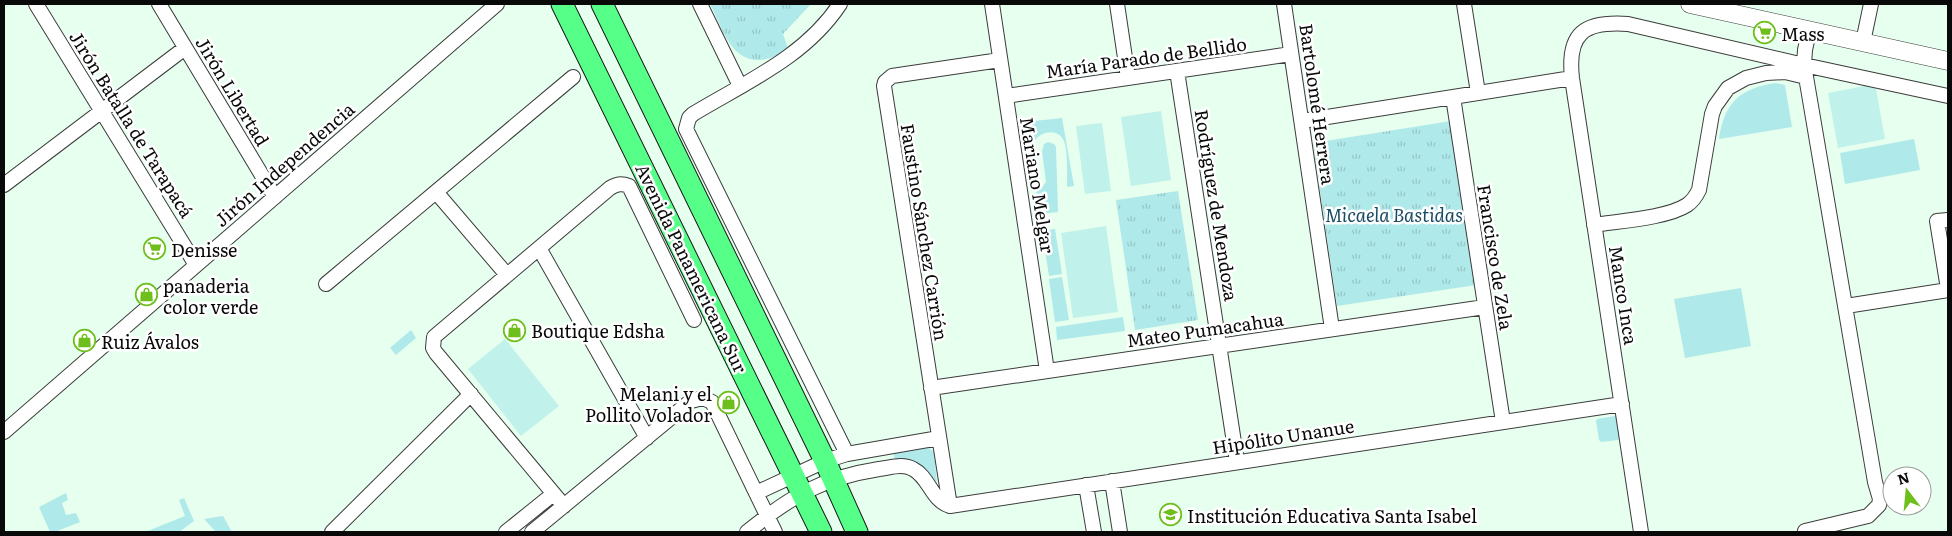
<svg xmlns="http://www.w3.org/2000/svg" width="1952" height="536" viewBox="0 0 1952 536" font-family="Literata,serif">
  <style>
    .grass { fill: #afe9ea }
    .park { fill: url(#park-tufts) }
    .pitch { fill: #c1f1eb }
    .lines { fill: none; stroke-linecap: round; stroke-linejoin: round }
    .minor-casing { stroke: #3c3c3c; stroke-width: 16 }
    .tertiary-casing { stroke: #3c3c3c; stroke-width: 19 }
    .primary-casing { stroke: #1a1a1a; stroke-width: 23 }
    .minor { stroke: #fff; stroke-width: 14 }
    .tertiary { stroke: #fff; stroke-width: 18 }
    .primary { stroke: #56ff88; stroke-width: 21 }
    .labels { text-anchor: middle; dominant-baseline: central; stroke-width: 5; stroke-linejoin: round; paint-order: stroke }
    .poi-label { font-size: 18px; fill: #090909; stroke: #fff; text-anchor: start }
    .street-label { font-size: 18px; fill: #090909; stroke: #fff }
    .park-label { font-size: 18px; font-style: italic; fill: #184a62; stroke: #fff }
  </style>
  <defs>
    <pattern id="park-tufts" width="24" height="20" patternUnits="userSpaceOnUse" patternTransform="scale(1.25)"><rect width="24" height="20" fill="#afe9ea"/><path d="M3 7l-1-3M5 7V3M7 7l1-3M15 17l-1-3M17 17v-4M19 17l1-3" fill="none" stroke="#95c6c7"/></pattern>
  </defs>
  <rect width="100%" height="100%" fill="#e6ffee"/>
  <path class="grass" d="M1776 83 1785 85 1792 127 1719 139C1724 104 1739 88 1776 83Z
    M1062 118 1074 186 1067 187C1067 175 1068 152 1064 141 1058 127 1038 131 1033 144 1031 151 1034 163 1034 171H1032L1025 122Z
    M1914 139 1920 170 1845 184 1840 153Z
    M1048 142 1054 144 1056 147 1058 212 1040 214 1036 190 1041 189 1046 182 1042 151 1044 144Z
    M1055 229 1062 274 1049 276 1042 231Z
    M1062 277 1069 320 1055 322 1049 279Z
    M1741 288 1751 346 1685 358 1674 299Z
    M1123 317 1125 331 1057 340 1056 327Z
    M411 330 416 338 396 355 390 348Z
    M1615 416 1617 417 1620 437 1618 440 1601 442 1599 440 1596 421 1597 419Z
    M928 447 934 452 937 483C925 468 915 457 895 460L893 452Z
    M66 493 68 500 62 503 66 515 76 513 80 522 55 532H50L39 507Z
    M184 498 194 521 179 532H145L185 516 179 500Z
    M223 516 232 532H216L204 519Z"/>
  <path class="park" d="M710 4H811L783 34 788 48C780 55 771 59 759 60 730 61 721 25 710 4Z
    M1451 121 1476 285 1337 306 1313 143Z
    M1178 191 1198 320 1135 330 1116 200Z"/>
  <path class="pitch" d="M1875 84 1885 139 1838 148 1828 93Z
    M1161 111 1171 180 1131 186 1121 117Z
    M1102 123 1111 191 1085 194 1076 126Z
    M1106 226 1118 312 1073 318 1061 233Z
    M505 339 559 406 521 436 468 369Z"/>
  <g class="lines">
    <defs>
      <path id="minor" d="M36 4 196 265
        M159 4 275 197
        M700 4 740 86
        M840 4C805 57 746 82 693 114L689 118 686 129 847 454
        M992 4 1047 371
        M1117 4 1128 78
        M1284 4 1332 329
        M1464 4 1478 93
        M1863 42 1871 4
        M1177 71 1237 462
        M1006 96 1291 54
        M1453 97 1503 422
        M1302 121 1572 78
        M4 185 185 48
        M436 192 507 275
        M1948 220 1937 221 1948 289
        M1594 225C1619 221 1667 218 1687 205 1693 201 1696 196 1699 190L1712 114 1715 106 1728 88 1746 78 1766 73 1785 72 1806 77
        M539 248 647 438
        M326 284 573 77
        M1846 306 1948 290
        M931 388 1485 307
        M4 432 497 4
        M1112 481 1120 532
        M1086 485 1094 532
        M756 493 825 461 847 454 939 438
        M564 506 436 353 433 348 434 337 610 188C617 184 621 183 629 186L694 320
        M950 506 1622 404
        M950 506 884 86 885 82 892 76 1000 60
        M1805 531 1868 516 1879 505 1880 499 1875 482 1804 65 1805 50 1809 31
        M332 532 471 394
        M506 532 547 499
        M532 532 691 401 703 398 712 402 775 532
        M747 532C791 496 822 478 879 469 890 468 902 463 913 469 929 477 932 501 950 506
        M1641 532 1572 78C1567 33 1584 21 1628 24L1804 65 1948 96"/>
      <path id="tertiary" d="M1690 4 1948 61"/>
      <path id="primary" d="M562 4 821 532
        M602 4 825 461 857 532"/>
    </defs>
    <use href="#minor" class="minor-casing"/>
    <use href="#tertiary" class="tertiary-casing"/>
    <use href="#primary" class="primary-casing"/>
    <use href="#minor" class="minor"/>
    <use href="#tertiary" class="tertiary"/>
    <use href="#primary" class="primary"/>
  </g>
  <defs>
    <symbol id="supermarket-ring" viewBox="-11 -11 22 22"><circle r="9.5" fill="#fff" stroke="#6ebe1c" stroke-width="1.5"/><path d="M-6-5.5h2.5l.6 2H6L4.5 2H-2.5L-4.4-4H-6ZM-1.5 3.2a1.3 1.3 0 1 0 .1 0ZM3 3.2a1.3 1.3 0 1 0 .1 0Z" fill="#6ebe1c"/></symbol>
    <symbol id="shop-ring" viewBox="-11 -11 22 22"><circle r="9.5" fill="#fff" stroke="#6ebe1c" stroke-width="1.5"/><path d="M-5-2.5h2.3a2.7 3.5 0 0 1 5.4 0H5L5.5 6h-11ZM-1.5-2.5h3a1.5 2.3 0 0 0-3 0Z" fill="#6ebe1c"/></symbol>
    <symbol id="school-ring" viewBox="-11 -11 22 22"><circle r="9.5" fill="#fff" stroke="#6ebe1c" stroke-width="1.5"/><path d="M0-5L7-2L0 1L-7-2ZM-4 1L0 2.5L4 1V4Q0 6-4 4Z" fill="#6ebe1c"/></symbol>
  </defs>
  <g fill-rule="evenodd">
    <use href="#supermarket-ring" x="1752" y="20" width="25" height="25"/>
    <use href="#supermarket-ring" x="142" y="236" width="25" height="25"/>
    <use href="#shop-ring" x="134" y="282" width="25" height="25"/>
    <use href="#shop-ring" x="502" y="318" width="25" height="25"/>
    <use href="#shop-ring" x="72" y="328" width="25" height="25"/>
    <use href="#shop-ring" x="716" y="390" width="25" height="25"/>
    <use href="#school-ring" x="1158" y="502" width="25" height="25"/>
  </g>
  <g class="labels">
    <g class="poi-label">
      <text x="1781" y="33">Mass</text>
      <text x="171" y="249">Denisse</text>
      <text x="163" y="285">panaderia<tspan x="163" dy="21">color verde</tspan></text>
      <text x="531" y="330">Boutique Edsha</text>
      <text x="101" y="341">Ruiz Ávalos</text>
      <text x="712" y="393" text-anchor="end">Melani y el<tspan x="712" dy="21">Pollito Volador</tspan></text>
      <text x="1187" y="515">Institución Educativa Santa Isabel</text>
    </g>
    <g class="street-label">
      <text transform="translate(1146 57) rotate(-8)">María Parado de Bellido</text>
      <text transform="translate(233 91) rotate(59)">Jirón Libertad</text>
      <text transform="translate(1318 104) rotate(82)">Bartolomé Herrera</text>
      <text transform="translate(132 124) rotate(58)">Jirón Batalla de Tarapacá</text>
      <text transform="translate(284 164) rotate(-41)">Jirón Independencia</text>
      <text transform="translate(1038 185) rotate(81)">Mariano Melgar</text>
      <text transform="translate(1217 205) rotate(81)">Rodríguez de Mendoza</text>
      <text transform="translate(925 232) rotate(81)">Faustino Sánchez Carrión</text>
      <text transform="translate(1496 257) rotate(81)">Francisco de Zela</text>
      <text transform="translate(692 268) rotate(64)">Avenida Panamericana Sur</text>
      <text transform="translate(1624 295) rotate(81)">Manco Inca</text>
      <text transform="translate(1205 329) rotate(-8)">Mateo Pumacahua</text>
      <text transform="translate(1283 436) rotate(-9)">Hipólito Unanue</text>
    </g>
    <g class="park-label">
      <text x="1394" y="214">Micaela Bastidas</text>
    </g>
  </g>
  <rect width="1952" height="536" fill="none" stroke="#090909" stroke-width="10"/>
  <g transform="translate(1907 491) rotate(344)"><circle r="24" fill="#ffffff" stroke="#9d9d9d"/>
  <path d="M0-4L9 19L0 12L-9 19Z" fill="#6ebe1c"/>
  <text y="-8" font-size="14" font-weight="bold" text-anchor="middle" fill="#090909">N</text>
  </g>
</svg>
